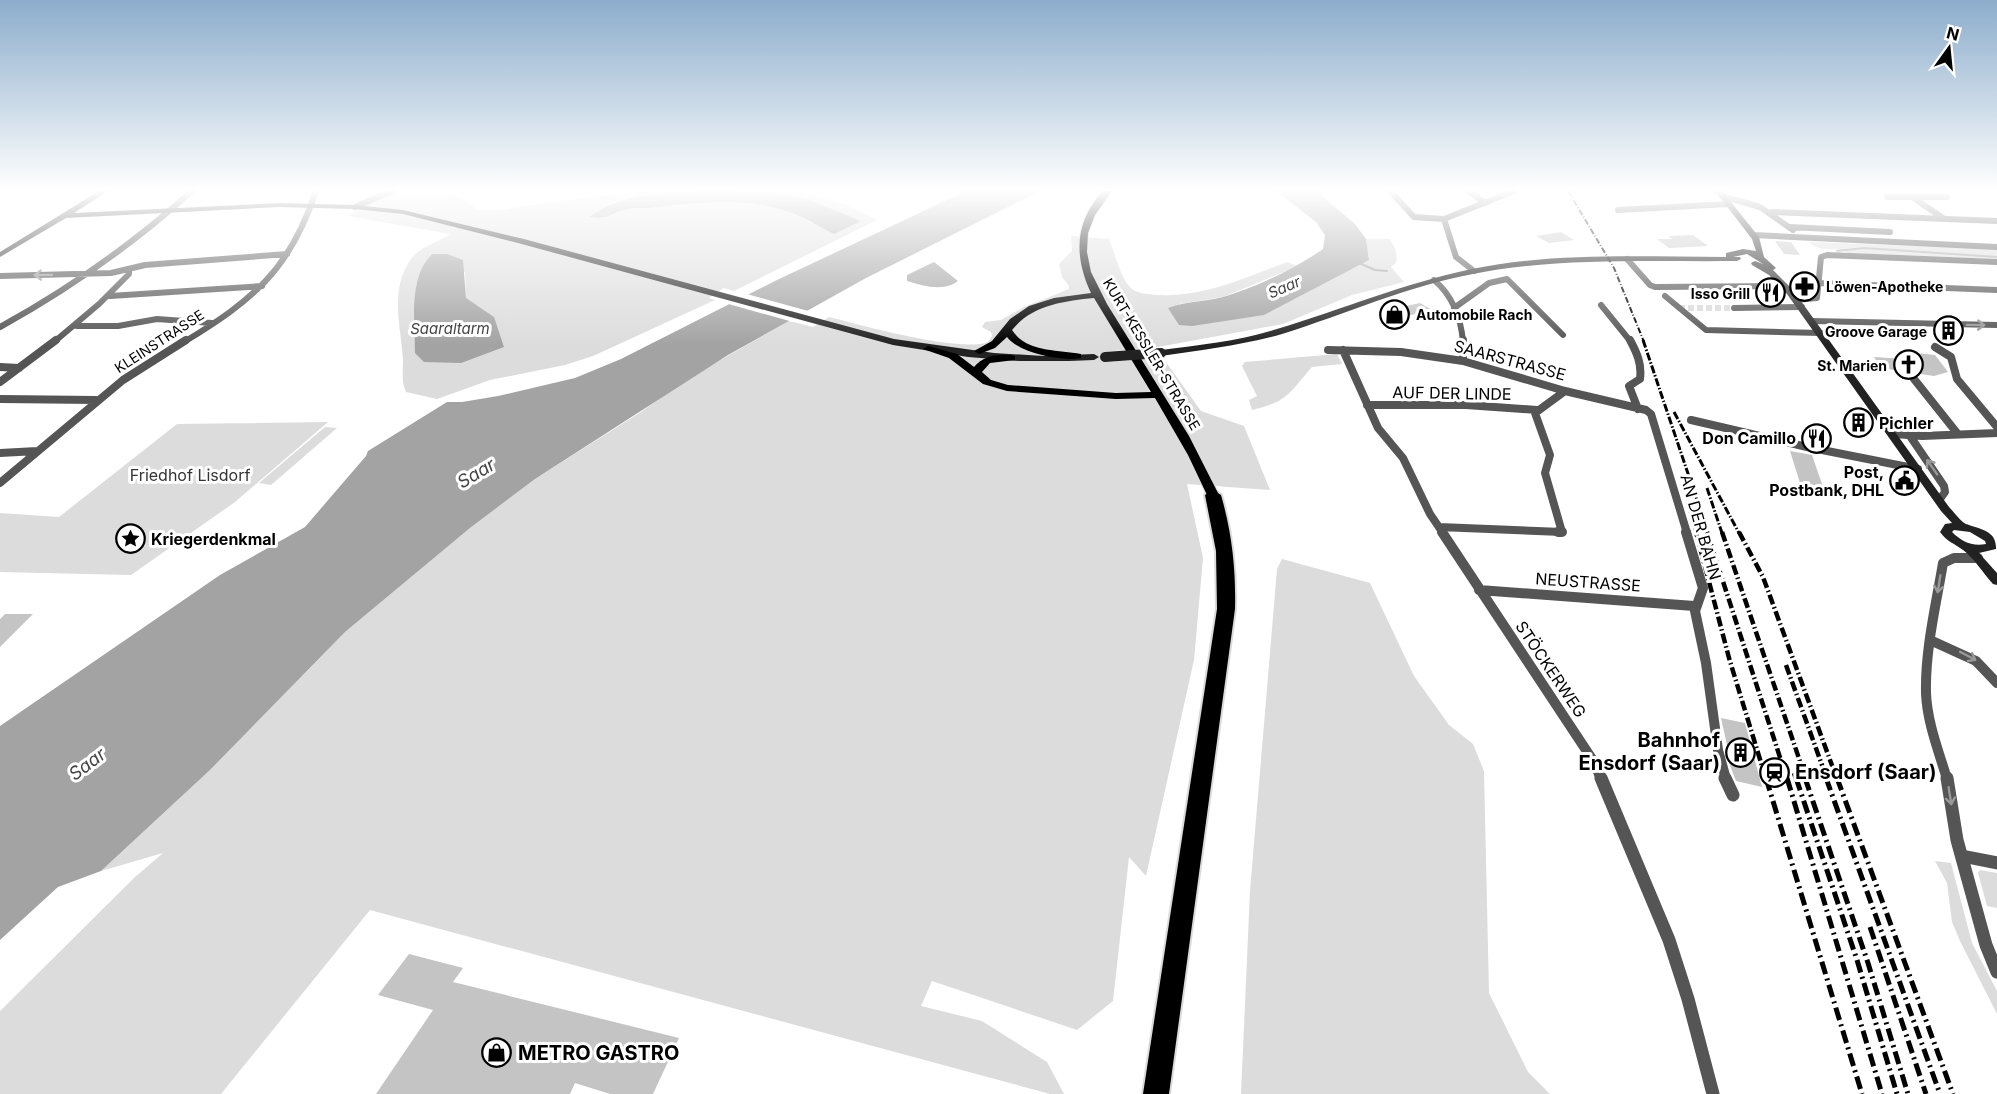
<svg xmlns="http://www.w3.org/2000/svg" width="1997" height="1094" viewBox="0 0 1997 1094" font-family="Inter,sans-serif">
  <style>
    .green { fill: #dcdcdc; fill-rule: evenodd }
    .water { fill: #a3a3a3 }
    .pier { fill: #fff }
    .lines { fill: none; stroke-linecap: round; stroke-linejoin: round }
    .stream { stroke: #a3a3a3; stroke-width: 2 }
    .building { fill: #c4c4c4 }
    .street-tunnel { stroke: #d9d9d9; stroke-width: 6; stroke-dasharray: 6 3; stroke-linecap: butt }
    .primary-casing { stroke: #dbdbdb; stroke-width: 2 }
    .highway-casing { stroke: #dbdbdb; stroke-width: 4 }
    .street-far3 { stroke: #555; stroke-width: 6 }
    .street-far2 { stroke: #555; stroke-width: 8 }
    .street-far1 { stroke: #555; stroke-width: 10 }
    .street { stroke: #555; stroke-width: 13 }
    .secondary { fill: #222; fill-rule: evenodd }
    .primary { fill: #000; fill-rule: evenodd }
    .highway { fill: #000; fill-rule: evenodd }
    .rail-far3 { stroke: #000; stroke-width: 2; stroke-dasharray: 6 2 1 2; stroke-linecap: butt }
    .rail-far2 { stroke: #000; stroke-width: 3; stroke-dasharray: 8 2 1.5 2; stroke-linecap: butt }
    .rail-far1 { stroke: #000; stroke-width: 4.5; stroke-dasharray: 10 3 1.5 3; stroke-linecap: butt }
    .rail { stroke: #000; stroke-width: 5; stroke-dasharray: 13 4.5 2 4.5; stroke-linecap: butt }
    .secondary-bridge { stroke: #222; stroke-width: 10 }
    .oneway { stroke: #999 }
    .labels { text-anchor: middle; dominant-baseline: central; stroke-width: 6; stroke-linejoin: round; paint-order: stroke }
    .far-poi-label { font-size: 14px; font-weight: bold; fill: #000; stroke: #fff; text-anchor: end }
    .far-street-label { font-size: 14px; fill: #000; stroke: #fff }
    .far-water-label { font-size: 15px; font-style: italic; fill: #444; stroke: #fff }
    .street-label { font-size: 16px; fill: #000; stroke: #fff }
    .poi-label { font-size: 16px; font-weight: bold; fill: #000; stroke: #fff; text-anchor: start }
    .park-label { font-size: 16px; fill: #333; stroke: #fff }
    .water-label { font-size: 18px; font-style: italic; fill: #444; stroke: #fff }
    .near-poi-label { font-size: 20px; font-weight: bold; fill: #000; stroke: #fff; text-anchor: start }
  </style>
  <rect width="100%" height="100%" fill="#fff"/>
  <path class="green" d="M399 191C431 191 453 188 477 210H499L582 198 644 191H800L847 205 877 220 734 291 724 288 709 298 715 300 593 356 565 365 490 380 437 399 406 392C401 380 403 372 403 360 401 326 389 290 411 259 419 247 439 242 450 234L348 216 379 198ZM712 191 784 194 808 199 861 221 811 223C772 192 674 202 627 210 618 211 610 217 601 219L612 203 632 198ZM465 272 466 298 415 353 416 285Z
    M1071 236 1109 239C1115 253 1119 274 1129 286 1135 294 1148 294 1158 295 1205 297 1245 278 1287 262L1298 266 1223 297 1179 304V325L1369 260 1366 239H1390C1395 248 1398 253 1396 263L1391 267 1404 282 1352 295 1283 324 1158 347 1103 352 1108 362 1163 358 1201 411 1244 426 1270 490 1187 484 1203 558 1194 660 1146 876 1129 857 1113 1001 1077 1030 932 981 921 1006 982 1021 1047 1062 1064 1094H1050L370 910 221 1094H0V1011L134 878 163 853 101 871 210 770 345 632 470 528 535 479 641 412 687 379 789 321 813 327 829 317C861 325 960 353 988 342L992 336 991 332 982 327 985 322 1001 320 1022 308 1069 289V286L1062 277 1059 264 1072 251Z
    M1808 242 1997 249V259L1848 253C1835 245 1825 255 1808 242Z
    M1337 354 1342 364 1312 367C1288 394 1289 401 1252 410L1249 400 1257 396 1242 366 1245 362Z
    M328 422 235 502 131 575 0 572V513L59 517 177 424Z
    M325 427 337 428 271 485 259 483Z
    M1282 559 1370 583 1414 676 1449 725 1473 744 1484 771 1489 993 1528 1072 1550 1094H1241L1250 891 1277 569Z
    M1935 861 1951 863 1972 943 1997 991V1014L1960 941 1952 922 1947 883Z
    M1980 870 1997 873V908L1987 906 1978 873Z"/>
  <path class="water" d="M712 191 784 194 808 199 861 221 834 234C819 227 805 217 789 212 745 196 694 203 648 208 641 208 632 208 625 210 609 214 609 220 590 217 621 191 673 194 712 191Z
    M966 191H1040L866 278 728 355 535 479 470 528 345 632 210 770 101 871 58 887 0 940V726L220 575 305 527 366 456 368 451 447 402H462L498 396 575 378 621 359 777 280Z
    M1276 191H1316L1355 224 1366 239 1369 260 1264 315 1192 326 1179 325 1168 308C1186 301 1205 302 1223 297 1255 288 1296 268 1323 249L1325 235 1316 222Z
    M432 254H447L463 260 466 298 494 317 504 347 461 363 424 362 415 353C415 321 408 278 432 254Z
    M934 262 958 281C943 292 924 286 907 281V275Z"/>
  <path class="pier" d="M743 293 812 312 793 322 725 303Z"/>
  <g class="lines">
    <path class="stream" d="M1837 251 1864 248 1997 257
      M1359 263 1375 270 1387 271"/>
  </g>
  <path class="building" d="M1561 232 1574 240 1549 243 1536 236Z
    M1693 235 1708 246 1669 248 1657 239H1672L1668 236Z
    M1775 241 1791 242 1800 255 1784 254Z
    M1420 303 1432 310 1390 320 1378 312Z
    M1915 353 1935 355 1948 372 1934 376 1881 368 1874 357 1920 360Z
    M1790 451 1812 455 1823 487 1800 483Z
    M5 614H33L0 647V619Z
    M1721 718 1745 723 1762 787 1736 781 1729 763H1731Z
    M409 954 463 968 453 982 679 1038 653 1094H610L575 1083 570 1094H376L433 1010 378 995Z"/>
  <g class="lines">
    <path class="street-tunnel" d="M1679 308H1734"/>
    <defs>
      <path id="primary" d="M1103 191H1112L1095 215 1088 233 1087 252 1091 272 1107 304 1189 436 1219 495 1217 498 1213 499 1207 495 1188 455 1155 398 1116 399 1007 391 983 384 949 358 923 349 928 346 957 354 974 367C984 355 1000 353 1015 356V360L990 363 982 372 991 380 1008 385 1116 393 1151 392 1094 298C1064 301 1032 305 1012 330 1027 353 1057 349 1081 354V358C1061 362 1019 353 1007 337L995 348 979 354 974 351 992 341 1010 319 1029 306 1054 298 1091 293C1074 257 1074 222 1103 191Z"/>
      <path id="highway" d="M1213 490 1221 495C1232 533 1236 570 1235 609L1169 1094H1143L1217 609 1216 551 1205 495Z"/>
    </defs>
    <use href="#primary" class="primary-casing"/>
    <use href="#highway" class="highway-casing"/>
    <path class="street-far3" d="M1390 191 1414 217 1444 219
      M1469 191 1485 203
      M1722 196 1760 207 1793 230
      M1887 197H1947
      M1912 197 1943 218
      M355 207 392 191
      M1618 210 1729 204
      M1772 212 1997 221
      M1790 227 1890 232
      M1753 235 1997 247
      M1627 259 1650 285 1655 287 1782 286
      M1474 271 1456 257 1444 219 1514 191
      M0 276 111 273 145 265 287 254
      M1434 280C1453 296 1461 318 1463 342
      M1818 283 1997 290
      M110 296 262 286
      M1665 296 1706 330 1821 333
      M1796 300 1817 298 1821 257 1827 255 1997 262
      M1601 305 1631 342
      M1454 308 1489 283 1507 279 1563 335
      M1734 308 1802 307
      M1812 321 1997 325
      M77 326H118L157 319 212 323
      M0 327C69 289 133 244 192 191
      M54 342 99 304 129 274V271
      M184 342C253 300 290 270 316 191"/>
    <path class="street-far2" d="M1630 340C1637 353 1642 364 1640 379L1629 386 1638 409
      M1935 347 1951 357 1957 379 1997 427
      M1328 350 1401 352 1463 361 1565 391 1646 410 1651 414 1687 533
      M1343 350 1378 428 1403 458 1430 514 1443 533
      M1463 361V340
      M0 367 19 368
      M1914 379 1957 433
      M0 382 56 340
      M0 399 96 400
      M1367 405H1466L1537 410
      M1691 420 1807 447 1918 469
      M1894 434 1922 436 1997 433
      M1910 436 1944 486 1945 492 1940 499
      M0 453 37 451
      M0 483 123 380 186 340
      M1439 527 1562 532 1545 473 1550 455 1535 413 1565 391"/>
    <path class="street-far1" d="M1442 532 1594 762 1601 779
      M1558 532H1562
      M1686 532 1703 588 1695 611 1706 663 1718 750 1726 779
      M1479 590 1694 606
      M1930 640 1976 661 1997 683
      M1947 779C1939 752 1927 722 1926 693 1925 650 1936 605 1943 563L1954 558H1978"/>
    <path class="street" d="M1601 778 1669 940 1688 999 1713 1094
      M1725 778 1733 795
      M1947 778 1957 840 1986 945 1997 972
      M1962 856 1997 863"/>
    <path class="secondary" d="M99 191H108L74 213 280 203 355 205 403 210 524 239 894 339 994 353 1044 356 1094 354 1099 357 1094 360 1069 361H1019L968 357 893 345 518 243 403 214 355 209 280 207 66 218 0 257V252Z
      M1715 191H1722L1759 237 1764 257 1776 268 1773 270 1793 290 1949 507C1954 512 1960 521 1966 524 1979 529 1997 530 1996 549L1979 553 1997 573V585L1993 584C1983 573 1974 558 1963 550 1954 543 1947 542 1940 532L1945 524 1952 523 1941 511 1787 294 1769 275 1752 265 1751 263 1755 261 1763 264 1747 254 1733 257H1740L1741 259 1737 261C1650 262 1559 257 1473 274 1407 286 1346 314 1282 334 1243 345 1201 350 1161 356L1156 353 1161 350C1200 345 1240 341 1277 329 1343 309 1405 283 1472 269 1555 252 1642 257 1726 257V253L1743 249 1756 251 1752 239ZM1954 530 1970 532 1985 541 1986 544C1972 547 1961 541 1952 532Z"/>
    <use href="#primary" class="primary"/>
    <use href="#highway" class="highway"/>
    <path class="rail-far3" d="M1568 191 1614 268 1644 342"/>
    <path class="rail-far2" d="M1643 340 1708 533
      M1674 412 1739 533
      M1707 488 1722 533
      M1690 511 1696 533"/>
    <path class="rail-far1" d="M1696 532 1729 658 1766 779
      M1707 532 1787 779
      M1722 532 1806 779
      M1739 532 1763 577 1837 779
      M1786 665 1827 779
      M1794 773 1796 779"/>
    <path class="rail" d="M1766 778 1862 1094
      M1787 778 1882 1094
      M1796 778 1857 960 1897 1094
      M1805 778 1868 963 1908 1094
      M1826 778 1940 1094
      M1837 778 1953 1094
      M1870 927 1926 1094"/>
    <path class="secondary-bridge" d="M1105 357 1161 353"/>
  </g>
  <defs><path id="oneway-shaft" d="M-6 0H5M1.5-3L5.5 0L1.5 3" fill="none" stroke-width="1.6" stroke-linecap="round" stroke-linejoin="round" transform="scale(1.5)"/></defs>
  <g class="oneway">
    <use href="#oneway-shaft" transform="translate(43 275) rotate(179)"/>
    <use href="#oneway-shaft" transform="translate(1976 325) rotate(1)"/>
    <use href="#oneway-shaft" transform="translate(1932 467) rotate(-125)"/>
    <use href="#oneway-shaft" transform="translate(1939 584) rotate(99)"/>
    <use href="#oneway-shaft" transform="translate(1968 656) rotate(28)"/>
    <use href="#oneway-shaft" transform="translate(1950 796) rotate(81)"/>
  </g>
  <linearGradient id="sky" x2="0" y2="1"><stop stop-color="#8cadcc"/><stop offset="0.55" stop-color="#fff"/><stop offset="1" stop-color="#fff" stop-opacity="0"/></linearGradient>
  <rect width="1997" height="345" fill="url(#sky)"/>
  <defs>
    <symbol id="pharmacy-ring" viewBox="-11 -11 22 22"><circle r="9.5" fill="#fff" stroke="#000" stroke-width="1.5"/><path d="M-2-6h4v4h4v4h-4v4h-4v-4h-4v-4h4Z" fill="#000"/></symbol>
    <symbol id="restaurant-ring" viewBox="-11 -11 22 22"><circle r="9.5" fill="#fff" stroke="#000" stroke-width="1.5"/><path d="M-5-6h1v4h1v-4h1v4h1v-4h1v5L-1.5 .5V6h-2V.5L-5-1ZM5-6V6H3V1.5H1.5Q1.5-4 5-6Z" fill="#000"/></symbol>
    <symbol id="shop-ring" viewBox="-11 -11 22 22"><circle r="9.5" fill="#fff" stroke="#000" stroke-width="1.5"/><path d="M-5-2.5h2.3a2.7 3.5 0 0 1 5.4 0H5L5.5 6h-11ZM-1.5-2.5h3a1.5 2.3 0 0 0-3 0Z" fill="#000"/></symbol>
    <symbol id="building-ring" viewBox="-11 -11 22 22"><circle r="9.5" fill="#fff" stroke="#000" stroke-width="1.5"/><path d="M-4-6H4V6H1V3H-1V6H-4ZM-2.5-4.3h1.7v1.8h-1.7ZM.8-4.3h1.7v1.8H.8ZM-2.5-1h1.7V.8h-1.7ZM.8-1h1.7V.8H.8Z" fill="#000"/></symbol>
    <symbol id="church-ring" viewBox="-11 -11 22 22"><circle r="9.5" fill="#fff" stroke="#000" stroke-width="1.5"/><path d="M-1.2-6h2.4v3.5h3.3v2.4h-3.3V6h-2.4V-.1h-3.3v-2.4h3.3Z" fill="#000"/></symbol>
    <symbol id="civic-ring" viewBox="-11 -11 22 22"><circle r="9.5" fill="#fff" stroke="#000" stroke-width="1.5"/><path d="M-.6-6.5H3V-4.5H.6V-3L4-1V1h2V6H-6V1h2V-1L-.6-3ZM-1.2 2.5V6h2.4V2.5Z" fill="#000"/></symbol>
    <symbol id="sight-ring" viewBox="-11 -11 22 22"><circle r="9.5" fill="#fff" stroke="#000" stroke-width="1.5"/><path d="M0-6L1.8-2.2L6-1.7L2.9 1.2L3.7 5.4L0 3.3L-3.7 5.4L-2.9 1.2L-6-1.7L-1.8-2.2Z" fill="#000"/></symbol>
    <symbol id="station-ring" viewBox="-11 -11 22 22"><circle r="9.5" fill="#fff" stroke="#000" stroke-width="1.5"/><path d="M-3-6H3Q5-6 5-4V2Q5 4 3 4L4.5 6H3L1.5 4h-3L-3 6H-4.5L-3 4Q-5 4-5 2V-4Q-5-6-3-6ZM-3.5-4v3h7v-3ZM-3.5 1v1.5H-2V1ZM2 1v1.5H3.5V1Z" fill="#000"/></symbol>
  </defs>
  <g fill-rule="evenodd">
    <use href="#pharmacy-ring" x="1788" y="270" width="33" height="33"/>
    <use href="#restaurant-ring" x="1754" y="276" width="33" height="33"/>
    <use href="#shop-ring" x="1378" y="298" width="33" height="33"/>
    <use href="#building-ring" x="1932" y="314" width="33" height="33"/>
    <use href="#church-ring" x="1892" y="348" width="33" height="33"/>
    <use href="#building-ring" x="1842" y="406" width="33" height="33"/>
    <use href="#restaurant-ring" x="1800" y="422" width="33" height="33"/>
    <use href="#civic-ring" x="1888" y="464" width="33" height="33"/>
    <use href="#sight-ring" x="114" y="522" width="33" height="33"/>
    <use href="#building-ring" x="1724" y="736" width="33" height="33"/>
    <use href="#station-ring" x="1758" y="756" width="33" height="33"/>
    <use href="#shop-ring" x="480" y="1036" width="33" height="33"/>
  </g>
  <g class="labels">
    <g class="far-poi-label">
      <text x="1826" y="286" text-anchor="start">Löwen-Apotheke</text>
      <text x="1750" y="293">Isso Grill</text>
      <text x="1416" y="314" text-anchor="start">Automobile Rach</text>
      <text x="1927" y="331">Groove Garage</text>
      <text x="1887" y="365">St. Marien</text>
    </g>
    <g class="far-street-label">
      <text transform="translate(159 341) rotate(-33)">KLEINSTRASSE</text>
      <text transform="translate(1152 354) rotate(59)">KURT-KESSLER-STRASSE</text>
    </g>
    <g class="far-water-label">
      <text transform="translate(1284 287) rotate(-23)">Saar</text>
      <text x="450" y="328">Saaraltarm</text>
    </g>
    <g class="street-label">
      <text transform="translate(1510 360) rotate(15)">SAARSTRASSE</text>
      <text transform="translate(1452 393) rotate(1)">AUF DER LINDE</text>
      <text transform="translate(1701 527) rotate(74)">AN DER BAHN</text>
      <text transform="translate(1588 582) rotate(4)">NEUSTRASSE</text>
      <text transform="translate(1551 669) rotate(56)">STÖCKERWEG</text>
    </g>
    <g class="poi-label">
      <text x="1879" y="423">Pichler</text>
      <text x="1796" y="438" text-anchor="end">Don Camillo</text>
      <text x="1884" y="472" text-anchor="end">Post,<tspan x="1884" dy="18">Postbank, DHL</tspan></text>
      <text x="151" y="539">Kriegerdenkmal</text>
    </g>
    <g class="park-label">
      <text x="190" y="475">Friedhof Lisdorf</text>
    </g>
    <g class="water-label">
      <text transform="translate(476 473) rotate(-31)">Saar</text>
      <text transform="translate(87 764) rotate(-37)">Saar</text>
    </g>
    <g class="near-poi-label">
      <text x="1720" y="740" text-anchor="end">Bahnhof<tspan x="1720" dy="23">Ensdorf (Saar)</tspan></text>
      <text x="1795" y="772">Ensdorf (Saar)</text>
      <text x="518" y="1053">METRO GASTRO</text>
    </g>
  </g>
  <g transform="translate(1949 48) rotate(15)" stroke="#ffffff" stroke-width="4.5" paint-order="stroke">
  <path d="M0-4.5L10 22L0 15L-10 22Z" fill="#000000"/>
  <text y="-9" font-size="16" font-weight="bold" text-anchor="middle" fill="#000000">N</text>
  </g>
</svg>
